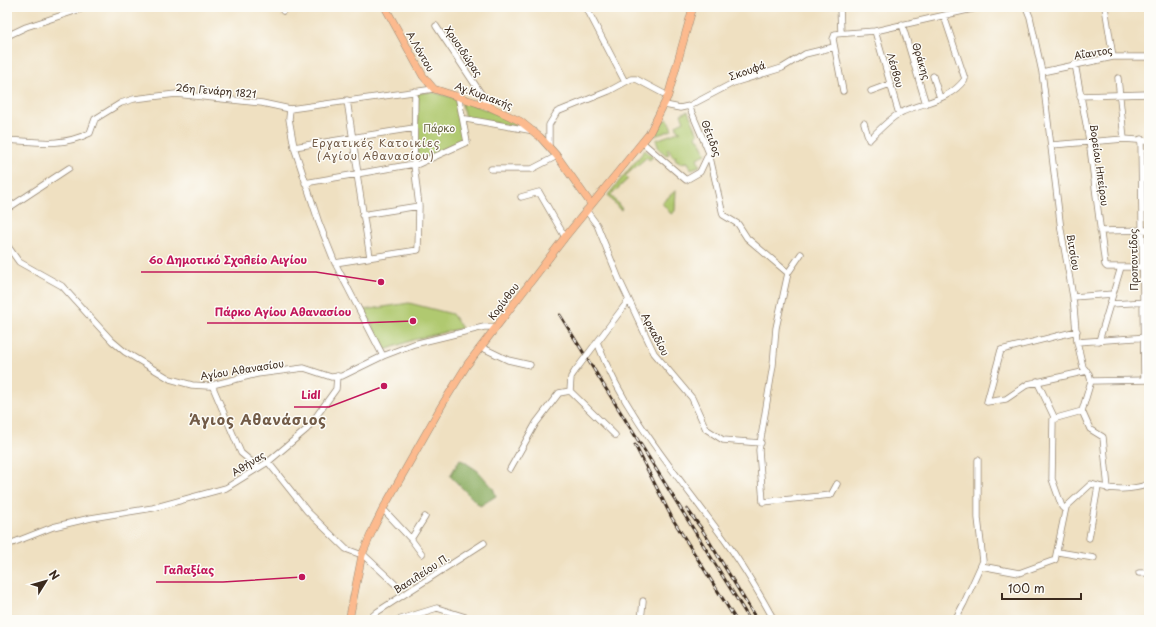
<svg xmlns="http://www.w3.org/2000/svg" width="1156" height="627" viewBox="0 0 1156 627" font-family="'Playpen Sans',sans-serif">
  <style>
    .green { fill: #b0c96f; stroke: #767a46 }
    .forest { fill: #8cad62; stroke: #646c40 }
    .lines { fill: none; stroke-linecap: round; stroke-linejoin: round }
    .minor-casing { stroke: #958570; stroke-width: 7 }
    .major-casing { stroke: #958570; stroke-width: 8 }
    .minor { stroke: #fff; stroke-width: 5.5 }
    .major { stroke: #fcba8e; stroke-width: 7 }
    .rail-casing { stroke: #3b2a1e; stroke-width: 3 }
    .rail { stroke: #fdfcf7; stroke-width: 1.5; stroke-dasharray: 4.5; stroke-linecap: butt }
    .minor-bridge-casing { stroke: #958570; stroke-width: 7; stroke-linecap: butt }
    .minor-bridge { stroke: #fff; stroke-width: 5.5 }
    .labels { text-anchor: middle; dominant-baseline: central; stroke-width: 3; stroke-linejoin: round; paint-order: stroke }
    .street-label { font-size: 10px; fill: #3b2a1e; stroke: #fdfcf7 }
    .park-label { font-size: 10px; fill: #5e5a36; stroke: #fdfcf7 }
    .neighbourhood-label { font-size: 11px; letter-spacing: 1px; fill: #725b47; stroke: #fdfcf7 }
    .district-label { font-size: 14px; font-weight: bold; letter-spacing: 1px; fill: #725b47; stroke: #fdfcf7 }
    .leader { fill: none; stroke: #c2185b; stroke-width: 1.5 }
    .callout-dot { fill: #c2185b; stroke: #fdfcf7; stroke-width: 1.5 }
    .callout-label { font-size: 11px; text-anchor: middle; font-weight: bold; fill: #c2185b; stroke: #fdfcf7; stroke-width: 3; stroke-linejoin: round; paint-order: stroke }
  </style>
  <rect width="100%" height="100%" fill="#fdfcf7"/>
  <filter id="ink" filterUnits="userSpaceOnUse"><feTurbulence type="fractalNoise" baseFrequency=".025" numOctaves="2"/><feDisplacementMap in="SourceGraphic" scale="8" xChannelSelector="R" yChannelSelector="G"/><feConvolveMatrix kernelMatrix="1 2 1 2 8 2 1 2 1" color-interpolation-filters="sRGB"/></filter>
  <filter id="wash" filterUnits="userSpaceOnUse"><feTurbulence type="fractalNoise" baseFrequency=".012" numOctaves="4" result="noise"/><feDisplacementMap in="SourceGraphic" scale="16" xChannelSelector="R" yChannelSelector="G"/><feGaussianBlur stdDeviation="0.9" result="paint"/><feColorMatrix in="noise" values="0 0 0 0 0 0 0 0 0 0 0 0 0 0 0 0 0 1.4 0 .05"/><feComposite in="paint" operator="in"/></filter>
  <g filter="url(#wash)">
    <rect width="100%" height="100%" fill="#efe0c1"/>
    <path class="green" d="M432 92 455 98 464 141 417 161 418 93Z
      M461 100 515 121 524 128 465 118Z
      M688 111 698 134 696 136 698 140H700L706 154 697 158 700 166 691 169 688 162 679 163 678 160 676 161 675 159 676 156 673 157 669 149 667 150 669 154 666 155 659 149 656 140 681 131H678L676 125 684 121 681 114Z
      M668 119 672 130 655 136 663 121Z
      M645 150 653 157 649 160 647 157 625 176 628 179 611 195 622 209 620 210 608 195Z
      M676 190 675 211 671 214 662 203Z
      M409 303 452 314 462 328 413 340 385 350 364 310Z"/>
    <path class="forest" d="M460 459 478 471 493 488 496 496 480 506 450 476Z"/>
  </g>
  <g filter="url(#ink)">
    <g class="lines">
      <defs>
        <path id="minor" d="M281 7 283 11
          M586 7 625 82
          M840 7 841 33
          M1026 7 1030 17 1042 72 1061 230 1073 297 1077 342 1083 367 1089 374 1091 381 1082 411 1090 429 1103 437 1108 489
          M1105 7 1113 57
          M143 8 150 7
          M902 24 926 104
          M436 26 490 107
          M875 31 899 114
          M7 36 26 27 87 7
          M1075 64 1089 140 1105 265 1107 267H1149
          M1042 72 1113 57H1149
          M933 76 940 98
          M1118 78 1124 139
          M843 91 833 39 835 34 875 31 981 7
          M871 91 890 84
          M1080 96 1149 94
          M347 100 358 174
          M665 105 680 108 689 106 733 83 782 68 805 54 834 47
          M689 106 709 153 723 215 738 224 747 238 788 273 776 328 773 365 759 450 763 502 831 495 837 484
          M290 109 289 119 294 147 319 223 335 263 383 356
          M466 119 534 131
          M864 123 869 140C878 131 889 119 900 113 924 101 948 102 965 79L944 16
          M1141 139 1144 380
          M7 140C38 142 61 147 90 133L95 119 121 103 134 99 176 94 262 103 290 109 434 89
          M643 143 686 180 700 172 709 153
          M1052 145 1124 139 1149 141
          M549 146V125L557 112 609 91 631 79H636L668 96
          M294 147 414 128
          M414 166 467 142 458 95
          M491 169H532L557 156
          M357 174 370 257
          M305 183 414 164
          M521 197 539 192 565 237
          M7 209 69 168
          M586 210 597 225 619 279 654 353 692 398 706 429 723 440 761 443
          M362 215 419 206
          M1100 231 1149 230
          M7 245 19 262 62 286 112 341 125 352 170 379 192 385 208 386 257 374 304 368 331 377 342 376 383 356 414 344 484 327H496
          M335 263 418 250 419 206 414 164 415 91
          M788 273 801 254
          M1073 297 1113 294
          M1110 304 1149 302
          M1077 331 1001 350 987 402 1006 399 1028 384 1087 371
          M1099 341 1121 267
          M597 342C624 414 676 473 721 535 741 562 758 591 774 620
          M1077 342 1149 337
          M595 345 628 301
          M481 347 508 360 530 365
          M575 371 571 377 570 391 615 435
          M1037 381 1055 419
          M1091 381 1149 380
          M212 385 241 453 258 467
          M268 462 307 511 346 549 362 555
          M510 469 536 423 559 393 570 391
          M383 509 411 539 425 517
          M1065 510 1062 507 1052 479 1053 419 1082 411
          M1089 538 1098 486
          M411 539 422 554
          M7 545 53 527 91 518 153 508 226 488 268 462 307 429 336 389 337 376
          M1058 552 1094 558
          M363 554 395 584
          M981 566 1019 573 1055 560 1066 507 1091 484C1110 490 1130 491 1149 484
          M1139 573H1149
          M368 620 377 612 484 543
          M398 620 437 608 475 620
          M641 620 643 601
          M955 620 964 603 983 561 978 518V460"/>
        <path id="major" d="M385 7 423 76 434 89 490 107 520 121 540 137 557 156 591 204
          M349 620 362 555 374 527 383 509 442 405 467 365 565 237 649 134 668 96 693 7"/>
      </defs>
      <use href="#minor" class="minor-casing"/>
      <use href="#major" class="major-casing"/>
      <use href="#minor" class="minor"/>
      <use href="#major" class="major"/>
      <defs>
        <path id="rail" d="M560 315 750 620
          M635 445 672 518 736 620
          M687 509 701 528 757 620"/>
      </defs>
      <use href="#rail" class="rail-casing"/>
      <use href="#rail" class="rail"/>
      <defs>
        <path id="minor-bridge" d="M575 371 594 346"/>
      </defs>
      <use href="#minor-bridge" class="minor-bridge-casing"/>
      <use href="#minor-bridge" class="minor-bridge"/>
    </g>
  </g>
  <g class="labels">
    <g class="street-label">
      <text transform="translate(421 51) rotate(60)">Α.Λόντου</text>
      <text transform="translate(464 51) rotate(56)">Χρυσιδώρας</text>
      <text transform="translate(1093 52) rotate(-9)">Αΐαντος</text>
      <text transform="translate(922 61) rotate(73)">Θράκης</text>
      <text transform="translate(747 70) rotate(-19)">Σκουφά</text>
      <text transform="translate(896 70) rotate(74)">Λέσβου</text>
      <text transform="translate(216 90) rotate(5)">26η Γενάρη 1821</text>
      <text transform="translate(484 95) rotate(20)">Αγ.Κυριακής</text>
      <text transform="translate(712 138) rotate(69)">Θέτιδος</text>
      <text transform="translate(1100 165) rotate(82)">Βορείου Ηπείρου</text>
      <text transform="translate(1074 252) rotate(80)">Βιτσίου</text>
      <text transform="translate(1133 260) rotate(-91)">Προποντίδος</text>
      <text transform="translate(503 301) rotate(-53)">Κορίνθου</text>
      <text transform="translate(656 334) rotate(62)">Αρκαδίου</text>
      <text transform="translate(242 369) rotate(-9)">Αγίου Αθανασίου</text>
      <text transform="translate(248 463) rotate(-32)">Αθήνας</text>
      <text transform="translate(421 573) rotate(-33)">Βασιλείου Π.</text>
    </g>
    <g class="park-label">
      <text x="439" y="127">Πάρκο</text>
    </g>
    <g class="neighbourhood-label">
      <text x="376" y="142">Εργατικές Κατοικίες<tspan x="376" dy="13">(Αγίου Αθανασίου)</tspan></text>
    </g>
    <g class="district-label">
      <text x="258" y="419">Άγιος Αθανάσιος</text>
    </g>
  </g>
  <path class="leader" d="M381 282L316 272H141M413 321L360 323H207M384 386L329 407H294M302 577L223 582H156"/>
  <g class="callout-dot">
    <circle cx="381" cy="282" r="4"/>
    <circle cx="413" cy="321" r="4"/>
    <circle cx="384" cy="386" r="4"/>
    <circle cx="302" cy="577" r="4"/>
  </g>
  <g class="callout-label">
    <text x="228" y="264">6ο Δημοτικό Σχολείο Αιγίου</text>
    <text x="283" y="316">Πάρκο Αγίου Αθανασίου</text>
    <text x="311" y="399">Lidl</text>
    <text x="189" y="574">Γαλαξίας</text>
  </g>
  <rect width="1156" height="627" fill="none" stroke="#fdfcf7" stroke-width="24"/>
  <g transform="translate(46 581) rotate(53)" stroke="#fdfcf7" stroke-width="3" paint-order="stroke">
  <path d="M0-3L7 15L0 10L-7 15Z" fill="#3b2a1e"/>
  <text y="-6" font-size="11" font-weight="bold" text-anchor="middle" fill="#3b2a1e">N</text>
  </g>
  <path d="M1002 593v6h79v-6" fill="none" stroke="#3b2a1e" stroke-width="2"/>
  <text x="1008" y="593" font-size="12" fill="#3b2a1e" stroke="#fdfcf7" stroke-width="3" paint-order="stroke">100 m</text>
</svg>
